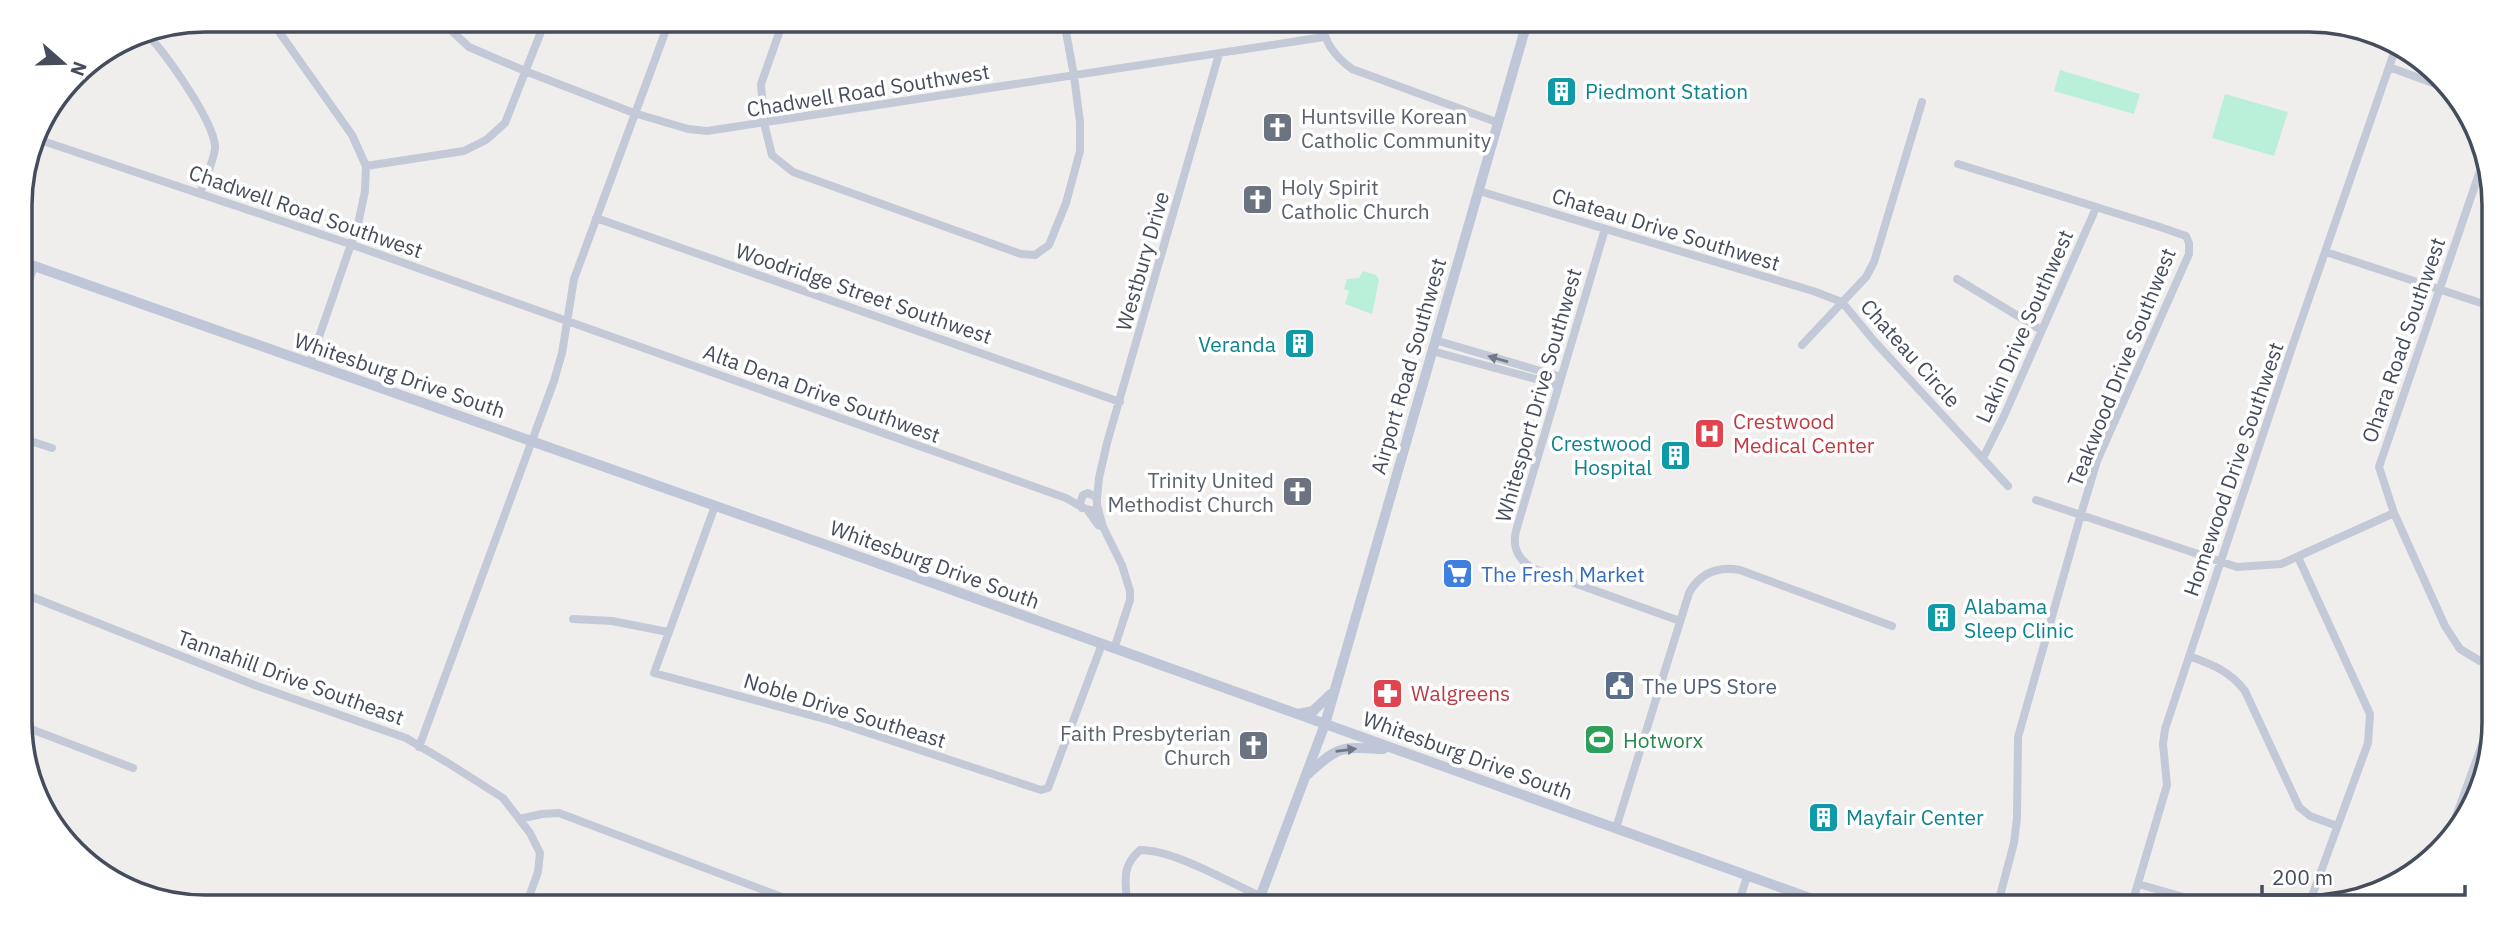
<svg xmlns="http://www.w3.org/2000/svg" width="2514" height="927" viewBox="0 0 2514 927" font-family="'IBM Plex Sans',sans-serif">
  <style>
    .green { fill: #baf0da }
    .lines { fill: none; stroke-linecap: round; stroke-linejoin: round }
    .minor { stroke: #c3c9d6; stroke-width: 8 }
    .secondary { stroke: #bfc6d7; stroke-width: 10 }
    .oneway { fill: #717887 }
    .oneway2 { fill: #707787 }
    .labels { text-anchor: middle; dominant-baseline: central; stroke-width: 7; stroke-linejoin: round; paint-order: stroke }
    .street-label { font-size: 21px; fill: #454c5c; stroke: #fff }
    .culture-label { font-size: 21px; fill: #0d838f; stroke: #fff; text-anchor: start }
    .worship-label { font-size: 21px; fill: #5b616d; stroke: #fff; text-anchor: start }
    .health-label { font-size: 21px; fill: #be3a42; stroke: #fff; text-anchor: start }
    .shop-label { font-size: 21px; fill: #366cbe; stroke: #fff; text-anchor: start }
    .service-label { font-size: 21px; fill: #4e5e75; stroke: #fff; text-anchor: start }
    .leisure-label { font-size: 21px; fill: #27864d; stroke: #fff; text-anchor: start }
    .rim { fill: none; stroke: #454c5c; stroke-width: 3.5 }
  </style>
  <rect width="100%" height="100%" fill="#f0eeed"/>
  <path class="green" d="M2060 70 2140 94 2134 114 2054 91Z
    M2225 94 2288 112 2274 156 2212 138Z
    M1363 271 1376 275 1379 280 1372 314 1345 304 1349 291 1344 289 1347 279 1359 278Z"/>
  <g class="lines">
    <path class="minor" d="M270 19 352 135 366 166 365 191 358 224 310 363
      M439 19 469 47 525 71 634 113 688 129 707 131 1324 37
      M784 19 761 84 764 123 772 155 793 172 1021 254 1035 255 1049 245 1066 203 1080 151V122L1074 76 1065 26 1059 19
      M1320 19C1325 42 1333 55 1352 69L1499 123
      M143 31C163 48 213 120 215 146 216 156 204 182 200 193
      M2389 67 2452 90
      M34 138 350 244 1066 498C1075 503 1103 523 1096 497L1088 493 1083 495 1080 503 1082 508
      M2484 159 2379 467 2394 513 2445 626 2460 649 2480 661 2495 666
      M1958 164 2157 226 2186 236 2189 243V254L2097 461 2081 514 2018 737 2017 818 2014 843 1997 907
      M366 166 464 151 486 140 505 123 546 19
      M1479 191 1813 291 1842 302 1875 342 2008 486
      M596 218 1120 402
      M1605 229 1516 531C1512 548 1518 559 1532 568L1680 621
      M2326 252 2493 307
      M1957 279 2041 330
      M20 307 34 266
      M1435 340 1561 377
      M1802 345 1866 277 1874 262 1922 102
      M1432 351 1558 385
      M21 438 52 448
      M1983 458 2004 416 2096 208
      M1097 499 1099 478 1107 443 1219 54
      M2036 500 2237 567 2281 564 2394 513
      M1097 505 1103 527 1122 565 1130 591V600L1114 649
      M715 506 654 673 832 721 1041 790 1048 788 1102 644
      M1088 511 1098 525 1103 527
      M2298 557 2370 714 2368 743 2308 907
      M22 593 257 686 406 738 448 763 503 798 530 833 540 853 538 872 525 908
      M573 619 612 621 668 632
      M2189 656C2211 664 2230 671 2245 691L2299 807 2310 816 2337 826
      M23 726 133 768
      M419 747 554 381 562 353 574 279 670 19
      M519 819 542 814 559 813 811 908
      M1616 828 1689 593C1700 573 1718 566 1740 570L1892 626
      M2451 830 2495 709
      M2138 884 2219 907
      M133 890H146L223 908
      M1737 907 1747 877
      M2131 907 2167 785 2163 744 2165 729 2290 353 2396 47
      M1134 908 1127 901C1125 879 1122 866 1140 850 1175 850 1226 881 1260 896"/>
    <path class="secondary" d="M20 261 852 554 1835 907
      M1298 714 1313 711 1331 694
      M1307 775C1339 745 1341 747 1383 749
      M1256 908 1325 724 1528 19"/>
  </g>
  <defs><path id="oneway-solid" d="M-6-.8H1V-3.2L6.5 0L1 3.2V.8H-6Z" transform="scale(1.75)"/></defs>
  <use class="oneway" href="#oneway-solid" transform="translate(1498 359) rotate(-164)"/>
  <use class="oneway2" href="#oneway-solid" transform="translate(1346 750) rotate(-7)"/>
  <defs>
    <symbol id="building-square" viewBox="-11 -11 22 22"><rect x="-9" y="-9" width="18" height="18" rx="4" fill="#0f9aa8" stroke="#fff"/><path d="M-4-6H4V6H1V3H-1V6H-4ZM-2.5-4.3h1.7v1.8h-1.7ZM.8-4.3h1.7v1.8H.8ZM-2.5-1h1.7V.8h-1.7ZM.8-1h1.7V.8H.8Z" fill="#fff"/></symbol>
    <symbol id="church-square" viewBox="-11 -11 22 22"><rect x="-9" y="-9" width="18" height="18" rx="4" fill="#6b7280" stroke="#fff"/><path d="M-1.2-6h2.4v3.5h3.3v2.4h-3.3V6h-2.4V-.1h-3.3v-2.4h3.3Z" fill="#fff"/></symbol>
    <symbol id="hospital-square" viewBox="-11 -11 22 22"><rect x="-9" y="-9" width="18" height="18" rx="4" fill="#e0444e" stroke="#fff"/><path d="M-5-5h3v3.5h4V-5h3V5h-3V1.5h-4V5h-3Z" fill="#fff"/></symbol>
    <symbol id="supermarket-square" viewBox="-11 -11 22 22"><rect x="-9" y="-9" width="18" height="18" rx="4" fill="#3f7fe0" stroke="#fff"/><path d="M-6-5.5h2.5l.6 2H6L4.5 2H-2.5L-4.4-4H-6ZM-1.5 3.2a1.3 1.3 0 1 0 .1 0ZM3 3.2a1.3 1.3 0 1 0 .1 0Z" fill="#fff"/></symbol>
    <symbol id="civic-square" viewBox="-11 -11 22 22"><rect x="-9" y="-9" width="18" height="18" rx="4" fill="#5c6f8a" stroke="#fff"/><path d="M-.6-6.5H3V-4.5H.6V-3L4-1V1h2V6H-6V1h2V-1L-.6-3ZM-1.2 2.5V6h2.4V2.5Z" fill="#fff"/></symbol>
    <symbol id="pharmacy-square" viewBox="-11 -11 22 22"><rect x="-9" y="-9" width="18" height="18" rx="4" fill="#e0444e" stroke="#fff"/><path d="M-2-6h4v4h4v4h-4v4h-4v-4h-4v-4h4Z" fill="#fff"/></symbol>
    <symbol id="stadium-square" viewBox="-11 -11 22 22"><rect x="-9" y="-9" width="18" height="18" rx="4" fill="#2e9e5b" stroke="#fff"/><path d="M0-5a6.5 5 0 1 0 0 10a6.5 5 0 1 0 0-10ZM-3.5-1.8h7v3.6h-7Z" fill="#fff"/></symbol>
  </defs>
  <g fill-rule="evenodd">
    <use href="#building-square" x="1544" y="74" width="35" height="35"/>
    <use href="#church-square" x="1260" y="110" width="35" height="35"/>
    <use href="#church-square" x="1240" y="182" width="35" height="35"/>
    <use href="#building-square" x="1282" y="326" width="35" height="35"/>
    <use href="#hospital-square" x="1692" y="416" width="35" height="35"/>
    <use href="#building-square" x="1658" y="438" width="35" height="35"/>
    <use href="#church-square" x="1280" y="474" width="35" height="35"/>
    <use href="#supermarket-square" x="1440" y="556" width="35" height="35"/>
    <use href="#building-square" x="1924" y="600" width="35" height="35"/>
    <use href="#civic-square" x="1602" y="668" width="35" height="35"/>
    <use href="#pharmacy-square" x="1370" y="676" width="35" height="35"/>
    <use href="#stadium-square" x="1582" y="722" width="35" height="35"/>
    <use href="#church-square" x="1236" y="728" width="35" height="35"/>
    <use href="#building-square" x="1806" y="800" width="35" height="35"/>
  </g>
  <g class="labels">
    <g class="street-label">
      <text transform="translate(868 90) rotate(-9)">Chadwell Road Southwest</text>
      <text transform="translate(306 211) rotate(19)">Chadwell Road Southwest</text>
      <text transform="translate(1666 229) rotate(17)">Chateau Drive Southwest</text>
      <text transform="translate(1142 261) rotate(-74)">Westbury Drive</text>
      <text transform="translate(864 293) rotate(19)">Woodridge Street Southwest</text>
      <text transform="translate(2024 326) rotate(-66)">Lakin Drive Southwest</text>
      <text transform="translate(2403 340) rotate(-71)">Ohara Road Southwest</text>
      <text transform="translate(1911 353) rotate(48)">Chateau Circle</text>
      <text transform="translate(1408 366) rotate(-74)">Airport Road Southwest</text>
      <text transform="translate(2121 367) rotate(-68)">Teakwood Drive Southwest</text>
      <text transform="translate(400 375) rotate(19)">Whitesburg Drive South</text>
      <text transform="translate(822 393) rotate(20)">Alta Dena Drive Southwest</text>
      <text transform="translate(1538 395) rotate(-74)">Whitesport Drive Southwest</text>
      <text transform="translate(2233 469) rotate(-71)">Homewood Drive Southwest</text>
      <text transform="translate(935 564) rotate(20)">Whitesburg Drive South</text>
      <text transform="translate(291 677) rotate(20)">Tannahill Drive Southeast</text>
      <text transform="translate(845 710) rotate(17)">Noble Drive Southeast</text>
      <text transform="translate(1468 755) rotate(20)">Whitesburg Drive South</text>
    </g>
    <g class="culture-label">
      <text x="1585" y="91">Piedmont Station</text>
      <text x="1276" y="344" text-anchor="end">Veranda</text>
      <text x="1652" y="443" text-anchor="end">Crestwood<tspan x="1652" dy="24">Hospital</tspan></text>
      <text x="1964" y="606">Alabama<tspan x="1964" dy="24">Sleep Clinic</tspan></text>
      <text x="1846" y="817">Mayfair Center</text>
    </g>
    <g class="worship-label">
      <text x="1301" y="116">Huntsville Korean<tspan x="1301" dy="24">Catholic Community</tspan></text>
      <text x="1281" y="187">Holy Spirit<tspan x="1281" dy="24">Catholic Church</tspan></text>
      <text x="1274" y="480" text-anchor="end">Trinity United<tspan x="1274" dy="24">Methodist Church</tspan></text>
      <text x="1231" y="733" text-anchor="end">Faith Presbyterian<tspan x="1231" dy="24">Church</tspan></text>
    </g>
    <g class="health-label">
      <text x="1733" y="421">Crestwood<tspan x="1733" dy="24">Medical Center</tspan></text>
      <text x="1411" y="693">Walgreens</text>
    </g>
    <g class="shop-label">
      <text x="1481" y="574">The Fresh Market</text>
    </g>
    <g class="service-label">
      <text x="1642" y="686">The UPS Store</text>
    </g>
    <g class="leisure-label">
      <text x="1623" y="740">Hotworx</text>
    </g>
  </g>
  <path d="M0 0H2514V927H0ZM205 32H2309A173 173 0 0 1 2482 205V722A173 173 0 0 1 2309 895H205A173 173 0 0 1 32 722V205A173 173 0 0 1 205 32Z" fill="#fff" fill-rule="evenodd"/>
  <path class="rim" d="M205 32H2309A173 173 0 0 1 2482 205V722A173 173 0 0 1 2309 895H205A173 173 0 0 1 32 722V205A173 173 0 0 1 205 32Z"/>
  <g transform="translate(63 63) rotate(110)" stroke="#ffffff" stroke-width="5" paint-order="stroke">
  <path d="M0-5L12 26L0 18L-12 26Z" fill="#454c5c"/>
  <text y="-10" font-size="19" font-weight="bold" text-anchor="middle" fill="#454c5c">N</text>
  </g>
  <path d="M2262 885v10h203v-10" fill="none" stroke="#454c5c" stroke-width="3.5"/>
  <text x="2272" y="885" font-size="21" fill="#454c5c" stroke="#ffffff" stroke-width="5" paint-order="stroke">200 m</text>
</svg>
